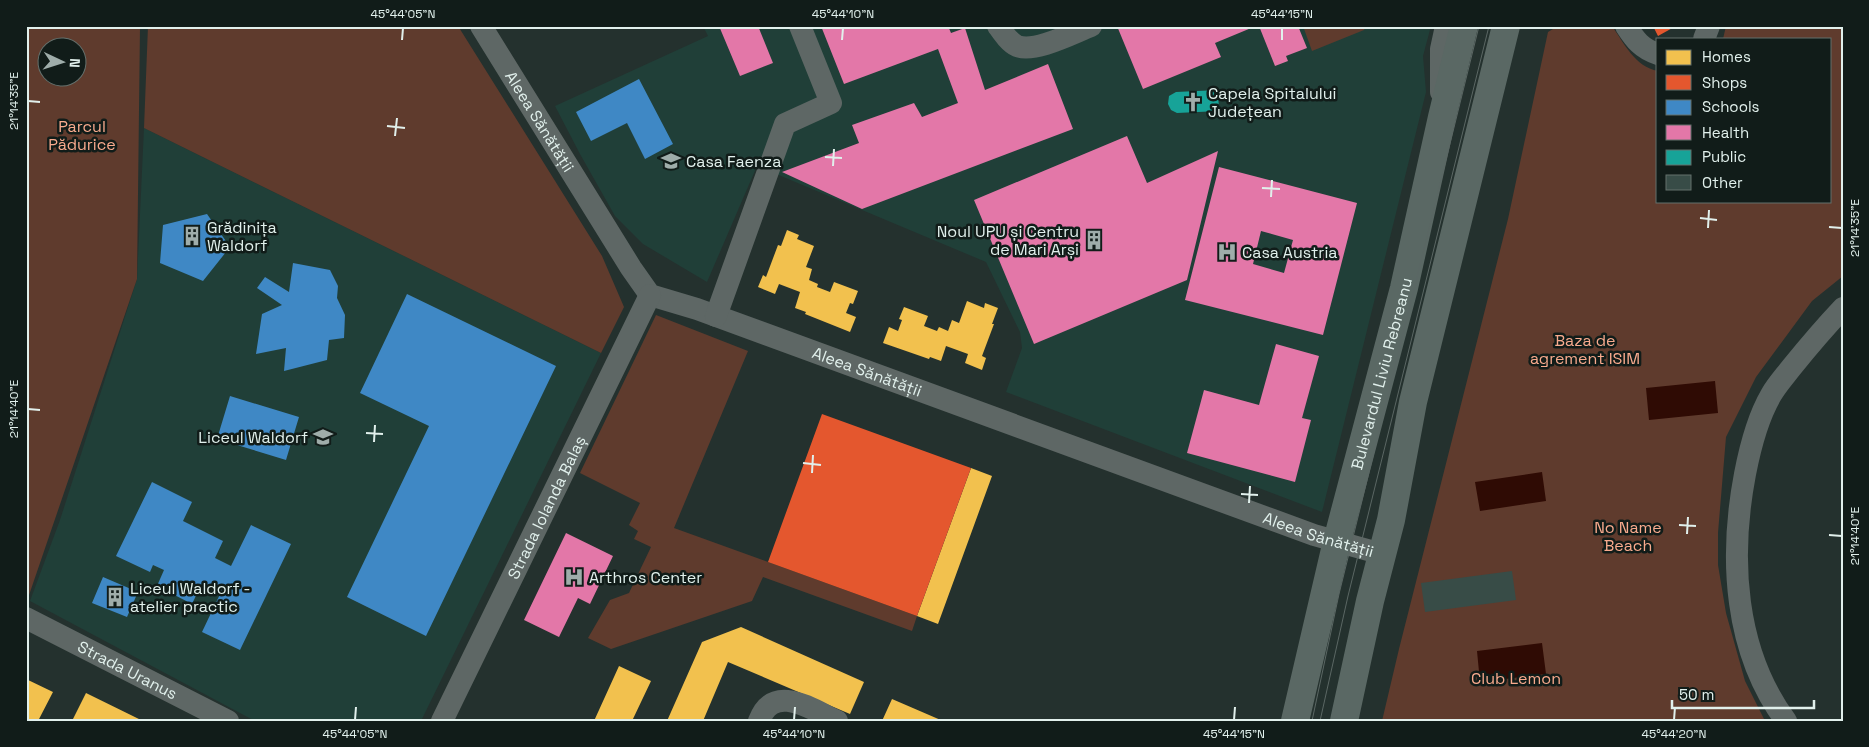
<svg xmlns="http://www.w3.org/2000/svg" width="1869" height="747" viewBox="0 0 1869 747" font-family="'Space Grotesk',sans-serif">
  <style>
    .built { fill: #203f38 }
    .green { fill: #5f3b2d; fill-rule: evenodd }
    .water { fill: #2f0b04 }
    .homes { fill: #f2c14e }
    .shops { fill: #e4572e }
    .schools { fill: #3f88c5 }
    .health { fill: #e377a8; fill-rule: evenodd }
    .public { fill: #17a398 }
    .building { fill: #384c47 }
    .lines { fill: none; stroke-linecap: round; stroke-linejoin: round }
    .minor { stroke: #5e6765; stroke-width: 22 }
    .major { stroke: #5a6864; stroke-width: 28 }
    .tram { stroke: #5b6764; stroke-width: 1 }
    .ticks { fill: none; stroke: #e1f0ec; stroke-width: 2 }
    .labels { text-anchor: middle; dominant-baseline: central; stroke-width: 5; stroke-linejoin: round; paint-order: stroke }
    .poi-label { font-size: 16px; fill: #e1f0ec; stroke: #111c19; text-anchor: start }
    .street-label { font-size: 16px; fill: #e1f0ec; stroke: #111c19 }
    .park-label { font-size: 16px; fill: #f9ab8e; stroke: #111c19 }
    .neatline { fill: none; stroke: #e1f0ec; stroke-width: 2 }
    .ticks-label { font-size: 12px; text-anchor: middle; fill: #e1f0ec }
  </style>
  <rect width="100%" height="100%" fill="#24312e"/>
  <path class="built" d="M703 26H1431L1423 56 1426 92 1322 512 1006 392 1022 348 1020 332 986 262 757 166 707 282 643 244 615 216 580 154 555 106 708 36Z
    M144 128 601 353 421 721H255L30 601 60 520 137 279Z"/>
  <path class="green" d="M26 26H140L137 279 27 601ZM48 48H78V78H48Z
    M148 26H458L602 256 624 307 601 353 144 128Z
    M1303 26H1366L1364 30 1312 51Z
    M1558 26H1612C1624 43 1635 67 1658 71V201H1830V39H1723L1726 26H1843V276L1812 301 1756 377 1726 437 1718 533V565L1726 613 1745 681 1765 721H1382L1399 649 1508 219 1548 32Z
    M656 315 748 351 674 528 917 616 912 631 763 577 752 601 611 649 588 638 610 600 629 593 651 547 634 539 638 531 629 525 640 503 580 473Z"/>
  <path class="water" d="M1715 381 1718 413 1649 420 1646 388Z
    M1542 472 1546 501 1480 511 1475 482Z
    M1542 643 1546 674 1480 682 1477 651Z"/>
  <path class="homes" d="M787 230 799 235 797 239 814 246 806 267 812 269 809 280 818 284 817 287 830 292 834 282 858 291 853 304 850 303 846 313 856 317 850 332 805 314 806 312 795 308 800 292 779 284 775 294 758 287 763 275 766 277 778 245 781 246Z
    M967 301 984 308 985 303 998 308 992 324H994L982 356 986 358 982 370 965 363 968 354 946 346 941 361 930 357 929 359 883 343 889 327 898 331 902 320 899 319 904 307 928 316 924 326 937 331 939 327 948 331 952 320 959 323Z
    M971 468 992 476 938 624 917 616Z
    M741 627 864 682 850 714 728 662 703 721H667L702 642Z
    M619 666 651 681 632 721H594Z
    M26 679 53 692 38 721 26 719Z
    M86 693 143 721H72Z
    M892 699 943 721H882Z"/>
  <path class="shops" d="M1653 26H1676L1658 36Z
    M822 414 971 468 917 616 768 562Z"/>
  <path class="schools" d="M639 79 673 144 645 159 627 123 591 141 576 112Z
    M207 214 230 247 203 281 160 263 163 225Z
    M293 263 330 270 338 286 337 298 345 315 344 338 329 340 327 360 284 371 286 348 256 354 262 314 282 305 257 288 265 277 289 292Z
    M407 294 556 366 426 636 347 597 429 426 360 393Z
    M230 396 299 417 286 460 217 439Z
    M152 482 192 502 183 521 223 541 215 558 231 566 251 525 291 544 240 650 202 632 221 592 202 583 192 604 157 586 164 570 153 565 150 572 116 556Z
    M103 577 138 592 127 617 92 603Z"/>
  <path class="health" d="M719 26H758L773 63 740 76Z
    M821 26H867L869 29 876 26H948L951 33 965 28 985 90 1048 64 1073 129 862 209 782 172 859 143 852 125 914 103 922 117 958 103 938 49 844 84Z
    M1117 26H1256L1215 43 1221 57 1143 89Z
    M1259 26H1298L1307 48 1286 56 1288 61 1275 66Z
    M1127 136 1147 183 1218 151 1187 280 1034 344 974 200Z
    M1219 167 1357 203 1323 335 1185 300ZM1261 231 1293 240 1284 273 1253 264Z
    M1276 344 1319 356 1302 418 1311 420 1295 482 1187 453 1204 390 1259 405Z
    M566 533 613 556 590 604 578 598 559 637 524 620Z"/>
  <path class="public" d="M1218 90 1219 111 1177 113 1171 110 1168 104 1169 96 1176 92Z"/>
  <path class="building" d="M1512 571 1516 600 1425 612 1421 583Z"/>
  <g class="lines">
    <g class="minor">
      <path id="s1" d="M481 26 631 268 650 295 697 309 1314 535 1382 554"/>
      <path d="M998 26C1003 33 1009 42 1017 46 1035 53 1073 33 1091 26"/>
      <path d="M1626 26C1635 40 1642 49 1658 54"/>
      <path d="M1704 39 1709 26"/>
      <path d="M1441 92V49L1446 26"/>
      <path d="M716 316 785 124 831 103 800 26"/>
      <path id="s2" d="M26 618 228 721"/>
      <path id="s3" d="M442 721 650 295"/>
      <path d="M759 721C774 682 811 709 837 721"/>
      <path d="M1786 721C1734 651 1729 558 1745 474 1750 448 1757 419 1771 395 1776 386 1784 377 1791 368 1808 347 1825 327 1843 308"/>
    </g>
    <g class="major">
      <path id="s4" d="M1295 721 1337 541 1404 288 1442 117 1464 26"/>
      <path d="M1344 721 1370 601 1391 520 1413 402 1506 26"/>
    </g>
    <path class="tram" d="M1312 721 1339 594 1479 26
      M1320 721 1348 596 1489 26"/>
  </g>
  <path class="ticks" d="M402 40 403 28M842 40 843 28M1282 40V28M28 101 40 102M387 126 405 128M395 136 397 118M825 157 842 158M833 166 834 149M1262 188 1280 189M1271 197 1272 180M1700 218 1717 220M1829 227 1842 228M1708 228 1709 210M28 409 40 410M366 433 383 434M374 442 375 425M803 463 821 465M812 473 813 455M1241 494 1258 495M1249 503 1250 486M1679 525 1696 526M1687 534 1688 517M1829 535 1842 536M355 720 356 707M794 720 795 707M1234 720 1235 707M1674 720 1675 707"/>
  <defs>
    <symbol id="church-bare" viewBox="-9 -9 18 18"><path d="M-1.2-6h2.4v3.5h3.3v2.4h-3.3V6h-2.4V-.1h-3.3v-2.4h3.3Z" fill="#9fadaa" stroke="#111c19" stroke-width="2.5" paint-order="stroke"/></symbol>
    <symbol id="school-bare" viewBox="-9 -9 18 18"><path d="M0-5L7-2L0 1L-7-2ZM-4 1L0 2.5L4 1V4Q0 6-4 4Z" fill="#9fadaa" stroke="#111c19" stroke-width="2.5" paint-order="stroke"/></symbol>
    <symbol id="building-bare" viewBox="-9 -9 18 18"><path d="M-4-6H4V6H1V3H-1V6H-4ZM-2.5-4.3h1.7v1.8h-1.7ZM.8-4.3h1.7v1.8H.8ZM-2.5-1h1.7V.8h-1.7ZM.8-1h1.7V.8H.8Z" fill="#9fadaa" stroke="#111c19" stroke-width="2.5" paint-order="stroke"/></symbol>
    <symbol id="hospital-bare" viewBox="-9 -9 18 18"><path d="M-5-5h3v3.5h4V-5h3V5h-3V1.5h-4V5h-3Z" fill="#9fadaa" stroke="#111c19" stroke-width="2.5" paint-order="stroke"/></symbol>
  </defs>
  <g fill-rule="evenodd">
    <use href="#church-bare" x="1179" y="88" width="28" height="28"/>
    <use href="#school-bare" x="657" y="147" width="28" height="28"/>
    <use href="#building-bare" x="178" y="222" width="28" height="28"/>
    <use href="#building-bare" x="1080" y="226" width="28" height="28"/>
    <use href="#hospital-bare" x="1213" y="238" width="28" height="28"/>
    <use href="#school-bare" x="309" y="423" width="28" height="28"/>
    <use href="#hospital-bare" x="560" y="563" width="28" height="28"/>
    <use href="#building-bare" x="101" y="583" width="28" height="28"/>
  </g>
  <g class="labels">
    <g class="poi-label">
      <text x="1208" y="93">Capela Spitalului<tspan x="1208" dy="18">Județean</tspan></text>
      <text x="686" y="161">Casa Faenza</text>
      <text x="207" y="227">Grădinița<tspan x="207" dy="18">Waldorf</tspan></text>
      <text x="1079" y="231" text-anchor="end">Noul UPU și Centru<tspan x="1079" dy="18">de Mari Arși</tspan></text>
      <text x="1242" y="252">Casa Austria</text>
      <text x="308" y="437" text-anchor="end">Liceul Waldorf</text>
      <text x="589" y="577">Arthros Center</text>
      <text x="130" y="588">Liceul Waldorf -<tspan x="130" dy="18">atelier practic</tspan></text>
    </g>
    <g class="street-label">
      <text stroke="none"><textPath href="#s1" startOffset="112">Aleea Sănătății</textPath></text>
      <text stroke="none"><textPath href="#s1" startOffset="548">Aleea Sănătății</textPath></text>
      <text stroke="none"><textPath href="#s4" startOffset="358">Bulevardul Liviu Rebreanu</textPath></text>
      <text stroke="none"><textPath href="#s3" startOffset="238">Strada Iolanda Balaș</textPath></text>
      <text stroke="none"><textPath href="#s1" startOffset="1028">Aleea Sănătății</textPath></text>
      <text stroke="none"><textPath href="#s2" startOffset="114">Strada Uranus</textPath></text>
    </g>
    <g class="park-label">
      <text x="82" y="126">Parcul<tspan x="82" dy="18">Pădurice</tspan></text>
      <text x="1585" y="340">Baza de<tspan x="1585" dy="18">agrement ISIM</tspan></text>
      <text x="1628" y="527">No Name<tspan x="1628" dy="18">Beach</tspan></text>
      <text x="1516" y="678">Club Lemon</text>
    </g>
  </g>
  <rect width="1869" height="747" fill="none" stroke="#111c19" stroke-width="55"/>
  <rect x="1656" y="38" width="175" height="165" fill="#111c19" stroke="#64716d"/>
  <rect x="1666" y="50" width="25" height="15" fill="#f2c14e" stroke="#64716d"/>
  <text x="1702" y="62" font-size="15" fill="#e1f0ec">Homes</text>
  <rect x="1666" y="75" width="25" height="15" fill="#e4572e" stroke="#64716d"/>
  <text x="1702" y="88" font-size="15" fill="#e1f0ec">Shops</text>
  <rect x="1666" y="100" width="25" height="15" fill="#3f88c5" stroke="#64716d"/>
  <text x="1702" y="112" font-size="15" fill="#e1f0ec">Schools</text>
  <rect x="1666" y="125" width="25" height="15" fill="#e377a8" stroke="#64716d"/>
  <text x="1702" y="138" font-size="15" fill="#e1f0ec">Health</text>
  <rect x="1666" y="150" width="25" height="15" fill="#17a398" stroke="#64716d"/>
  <text x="1702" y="162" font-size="15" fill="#e1f0ec">Public</text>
  <rect x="1666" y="175" width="25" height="15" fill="#384c47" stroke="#64716d"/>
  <text x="1702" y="188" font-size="15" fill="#e1f0ec">Other</text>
  <g transform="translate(62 62) rotate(94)"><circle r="24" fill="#111c19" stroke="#64716d"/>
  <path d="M0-4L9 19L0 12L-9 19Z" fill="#9fadaa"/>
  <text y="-8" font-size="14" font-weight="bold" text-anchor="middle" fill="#e1f0ec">N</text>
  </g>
  <path d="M1672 700v8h142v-8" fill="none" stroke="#e1f0ec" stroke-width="2.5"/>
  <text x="1679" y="700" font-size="15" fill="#e1f0ec" stroke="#111c19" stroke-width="4" paint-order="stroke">50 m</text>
  <rect x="28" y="28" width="1814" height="692" class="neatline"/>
  <g class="ticks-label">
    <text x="403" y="18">45°44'05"N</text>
    <text x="843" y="18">45°44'10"N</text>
    <text x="1282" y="18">45°44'15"N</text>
    <text transform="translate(14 101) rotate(-90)" y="4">21°14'35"E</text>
    <text transform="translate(1855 228) rotate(-90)" y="4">21°14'35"E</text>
    <text transform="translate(14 409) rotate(-90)" y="4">21°14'40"E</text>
    <text transform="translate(1855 536) rotate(-90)" y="4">21°14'40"E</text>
    <text x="355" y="738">45°44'05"N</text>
    <text x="794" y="738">45°44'10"N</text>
    <text x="1234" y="738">45°44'15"N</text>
    <text x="1674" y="738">45°44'20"N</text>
  </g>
</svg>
